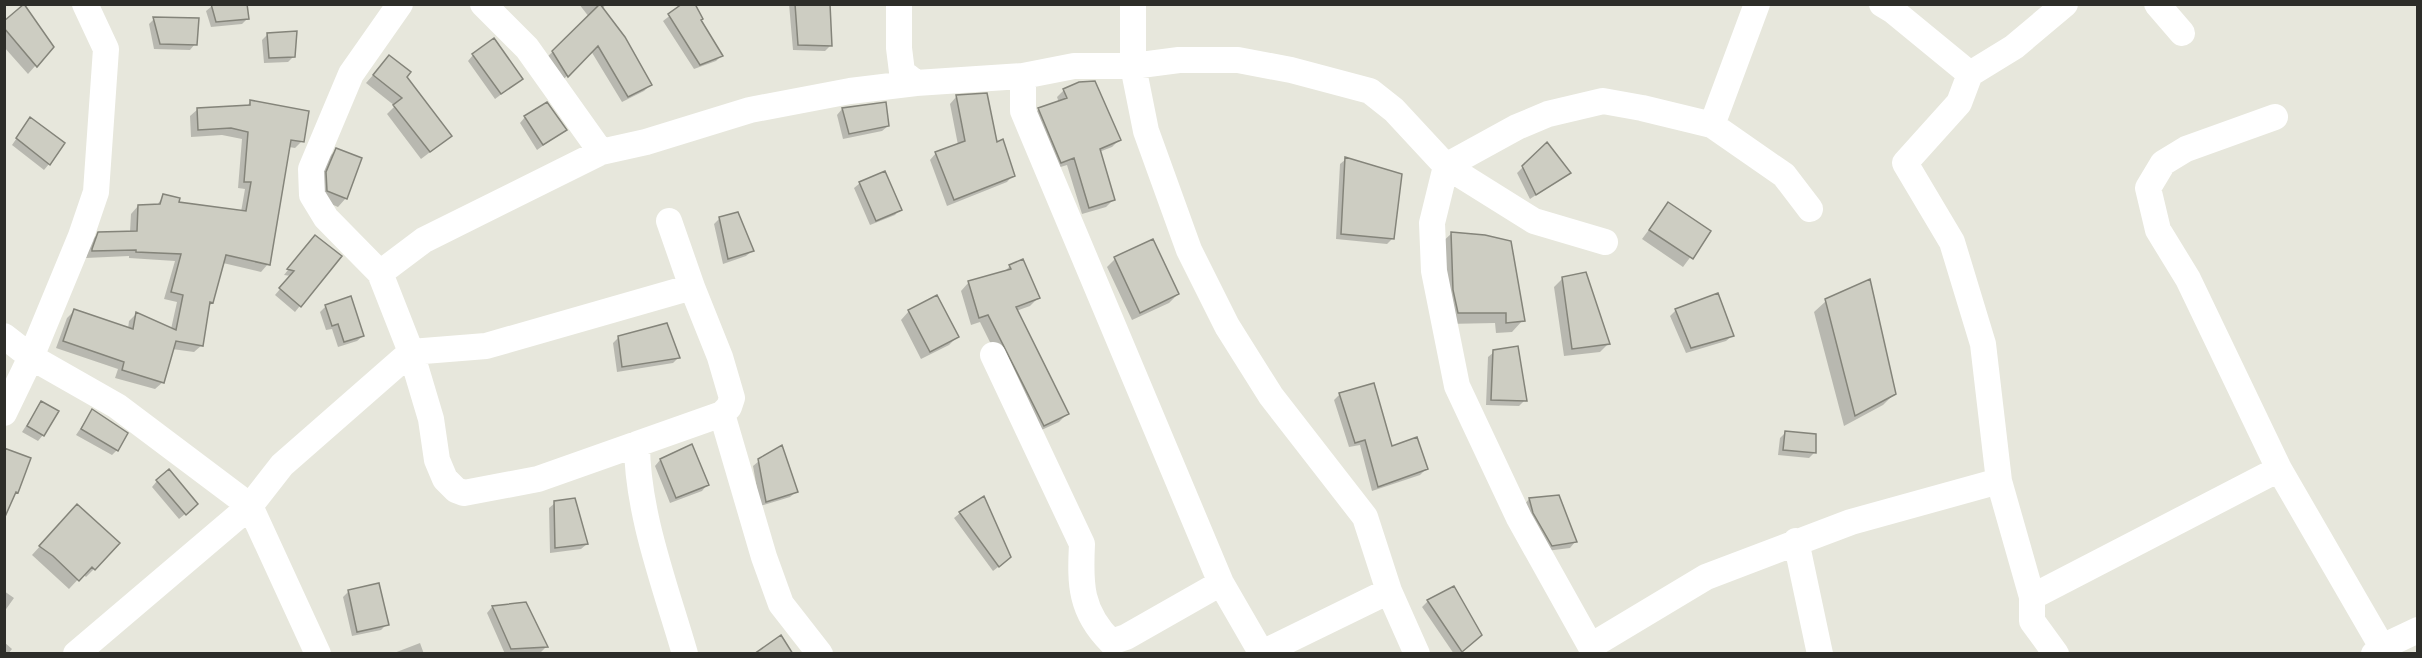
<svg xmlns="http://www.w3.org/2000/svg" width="2422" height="658" viewBox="0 0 2422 658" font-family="Lato,sans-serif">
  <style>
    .shadow { fill: #0003 }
    .building { fill: #cdcdc2; stroke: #84847a; stroke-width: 1.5 }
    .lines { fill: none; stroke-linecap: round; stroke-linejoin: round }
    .minor { stroke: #fff; stroke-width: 26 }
  </style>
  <rect width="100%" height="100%" fill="#e7e7dc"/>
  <path class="shadow" d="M579 4H606L603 8 624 38 650 85 644 91 622 102 591 51 561 82 546 58 589 17Z
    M685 4 700 20 721 56 716 61 694 69 663 21Z
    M789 4H829L831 45 825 51 793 50Z
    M212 6 247 19 242 24 211 27 206 11Z
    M154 19 195 44 190 50 154 49 149 24Z
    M4 23 52 47 28 74 4 47Z
    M268 34 294 56 288 62 264 63 262 40Z
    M473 55 515 84 495 99 468 61Z
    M389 57 405 77 442 143 421 159 387 114 395 106 366 83Z
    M1064 90 1119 140 1112 147 1099 152 1113 200 1106 207 1082 214 1067 165 1054 169 1032 116 1039 109 1059 103 1057 97Z
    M986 95 996 145 1013 175 1007 182 947 206 930 160 936 153 958 145 950 104 956 97Z
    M251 102 302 141 295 148 289 147 268 264 261 272 223 263 212 303 208 307 202 345 194 352 172 349 163 382 155 389 115 378 118 369 56 348 67 318 74 311 128 329 129 321 136 314 171 329 177 302 164 299 175 261 129 258V256L86 258 91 241 99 233 130 232 131 214 138 206H156L164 196 177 203 241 212 245 189 238 188 242 139 222 135 191 137 190 116 198 109 246 106Z
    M885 103 888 126 882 131 843 139 837 115 842 109Z
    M525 117 565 130 537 150 520 123Z
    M30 119 49 164 44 170 12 145Z
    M1546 144 1569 173 1530 199 1517 173Z
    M336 150 346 198 338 207 319 199 318 182 328 158Z
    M1346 159 1393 238 1387 244 1336 239 1340 164Z
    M860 183 900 209 895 215 870 225 854 188Z
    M1668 204 1709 232 1683 267 1642 239Z
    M720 218 752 251 746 256 723 264 714 224Z
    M1452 233 1523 320 1512 332 1496 333 1495 323 1447 324 1440 244Z
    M310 242 340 256 295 312 275 295 291 276 284 275Z
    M1115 259 1178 294 1169 303 1132 320 1107 267Z
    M1010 266 1038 298 1030 306 1016 311 1067 414 1059 422 1035 433 980 322 971 325 961 291 969 282 1004 272Z
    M1563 278 1608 344 1600 352 1564 356 1554 287Z
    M1826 301 1895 393 1883 405 1844 426 1814 312Z
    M326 306 363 336 357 341 338 347 332 329 326 330 320 312Z
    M1676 310 1732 336 1726 341 1686 353 1670 316Z
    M909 311 957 337 949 345 921 359 901 320Z
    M619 337 678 358 673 363 617 372 613 343Z
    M1494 352 1525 400 1519 406 1486 405 1488 357Z
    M1340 394 1391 448 1426 469 1420 475 1372 491 1360 445 1349 447 1334 400Z
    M41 403 43 435 38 441 22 432Z
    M92 411 117 450 112 455 76 435Z
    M1786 432 1814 435V453L1809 458 1778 455 1780 438Z
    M660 460 707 485 702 491 670 503 655 466Z
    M759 461 796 492 790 497 760 506 753 466Z
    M157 481 191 509 179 519 152 487Z
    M1558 496 1575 542 1570 548 1546 551 1524 505 1529 499Z
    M555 503 587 544 581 549 550 553 549 508Z
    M960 513 1003 563 993 571 954 518Z
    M69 514 94 569 86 577 83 574 69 589 32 555Z
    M1454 588 1475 640 1459 654H1454L1422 607 1428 601Z
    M4 591 14 598 4 612Z
    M349 591 387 624 381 630 352 636 343 597Z
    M525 604 546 647 541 652 505 654 487 613 492 607Z
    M4 642 12 649 8 654H4Z
    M420 643 424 654H393L394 653Z"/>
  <path class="building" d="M24 4 54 47 37 67 4 28V21Z
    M211 4H247L249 19 216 22Z
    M600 4 625 37 652 85 628 97 598 46 568 77 552 51Z
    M682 4H695L703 19 701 20 723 56 700 65 668 14Z
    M795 4H830L832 46 798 45Z
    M153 17 199 18 197 45 160 44Z
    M297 31 295 57 269 58 267 33Z
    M494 38 523 79 501 94 472 54Z
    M389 55 411 72 407 77 452 136 430 152 393 105 402 98 373 75Z
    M1095 81 1121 140 1100 149 1115 200 1089 208 1074 158 1061 163 1038 108 1067 98 1063 89 1079 82Z
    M987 93 997 142 1003 139 1015 176 954 200 935 152 965 141 956 95Z
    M250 100 309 111 304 142 291 140 270 265 226 255 213 303 210 302 203 346 176 341 164 383 122 370 124 362 63 341 74 309 133 329 136 312 176 330 183 295 171 292 181 254 136 252V250L92 251V249L98 232 137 231 138 205 160 204 163 194 180 198 179 202 246 211 251 182H244L248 132 231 128 198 130 197 108 250 105Z
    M547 102 567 130 543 145 524 116Z
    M886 102 889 126 849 134 842 108Z
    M30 117 65 143 50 165 16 138Z
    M1547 142 1571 173 1536 195 1522 166Z
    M336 148 362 158 347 199 327 191 326 172Z
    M1345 157 1402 174 1394 239 1341 234Z
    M885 171 902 210 876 221 859 182Z
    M1668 202 1711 231 1693 259 1649 230Z
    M738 212 754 251 728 259 719 217Z
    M1451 232 1485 235 1511 241 1525 321 1506 323V313H1458L1453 290Z
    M315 235 342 256 301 307 279 288 294 271 287 269Z
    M1153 239 1179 294 1140 313 1114 257Z
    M1023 259 1040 298 1016 307 1069 414 1044 426 988 315 979 318 968 281 1011 269 1009 265Z
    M1586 272 1610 344 1572 349 1562 277Z
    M1870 279 1896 394 1855 416 1825 299Z
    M1718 293 1734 336 1691 348 1675 309Z
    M937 295 959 337 930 352 908 310Z
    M351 296 364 336 344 342 338 324 332 326 325 305Z
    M667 323 680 358 622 367 618 336Z
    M1518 346 1527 401 1491 400 1493 350Z
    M1374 383 1392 446 1417 437 1428 469 1378 487 1365 440 1355 443 1339 393Z
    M41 401 59 411 44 436 27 426Z
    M92 409 128 433 118 451 81 429Z
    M1785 431 1816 434V453L1783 450Z
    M692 444 709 485 676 498 660 459Z
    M782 445 798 492 766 502 758 459Z
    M4 448 31 458 18 493 16 492 4 519Z
    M169 469 198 504 186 515 156 480Z
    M1559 495 1577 542 1552 546 1533 513 1529 498Z
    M984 496 1011 557 999 567 959 512Z
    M575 498 588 544 555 548 554 501Z
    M77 504 120 543 95 570 92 567 79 581 53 556 39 546Z
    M379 583 389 625 357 632 348 590Z
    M1454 586 1482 635 1462 652 1427 600Z
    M526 602 548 647 511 649 492 606Z
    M781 635 793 654H754Z"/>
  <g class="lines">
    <path class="minor" d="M483 4 527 48 601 152
      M899 4V48L902 72 916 83 1023 76
      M1133 4V66L1146 131 1189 250 1227 326 1271 396 1365 517 1389 591 1417 654
      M1882 4 1892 10 1970 74
      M2157 4 2182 33
      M2275 117 2186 149 2163 163 2148 188 2158 230 2188 279 2279 469 2382 647
      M1712 125 1757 4
      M669 221 692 287 486 346 411 352 431 419 437 460 445 479 456 490 464 493 538 479 722 414 729 407 732 398 720 357 692 287
      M380 273 326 218 312 195 311 169 351 74 400 4
      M4 336 31 357 117 406 250 506 76 654
      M993 355 1082 544C1080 584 1080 611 1111 642L1126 637 1221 583
      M4 413 31 357 81 236 96 192 106 49 85 4
      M722 414 764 557 781 604 820 654
      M637 444C637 513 666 588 685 654
      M1796 541 1820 654
      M2032 597 2279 469
      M1591 646 1706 577 1851 522 1999 481
      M1262 653 1389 591
      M318 654 250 506 282 465 411 352 380 273 424 240 601 152 646 142 750 110 850 91 916 83
      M1262 654 1221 583 1023 111V76L1074 66H1133L1179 60H1238L1291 70 1370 91 1394 110 1446 166 1534 221 1605 242
      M1595 654 1519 518 1457 386 1434 271 1432 223 1446 166 1517 127 1548 114 1603 101 1642 108 1712 125 1784 175 1810 209
      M2056 654 2032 621V597L1999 481 1983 344 1952 242 1905 163 1959 103 1970 74 2014 47 2065 4
      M2374 654 2382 647 2418 630"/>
  </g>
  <rect width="2422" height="658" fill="none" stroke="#2d2d29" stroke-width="12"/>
</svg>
